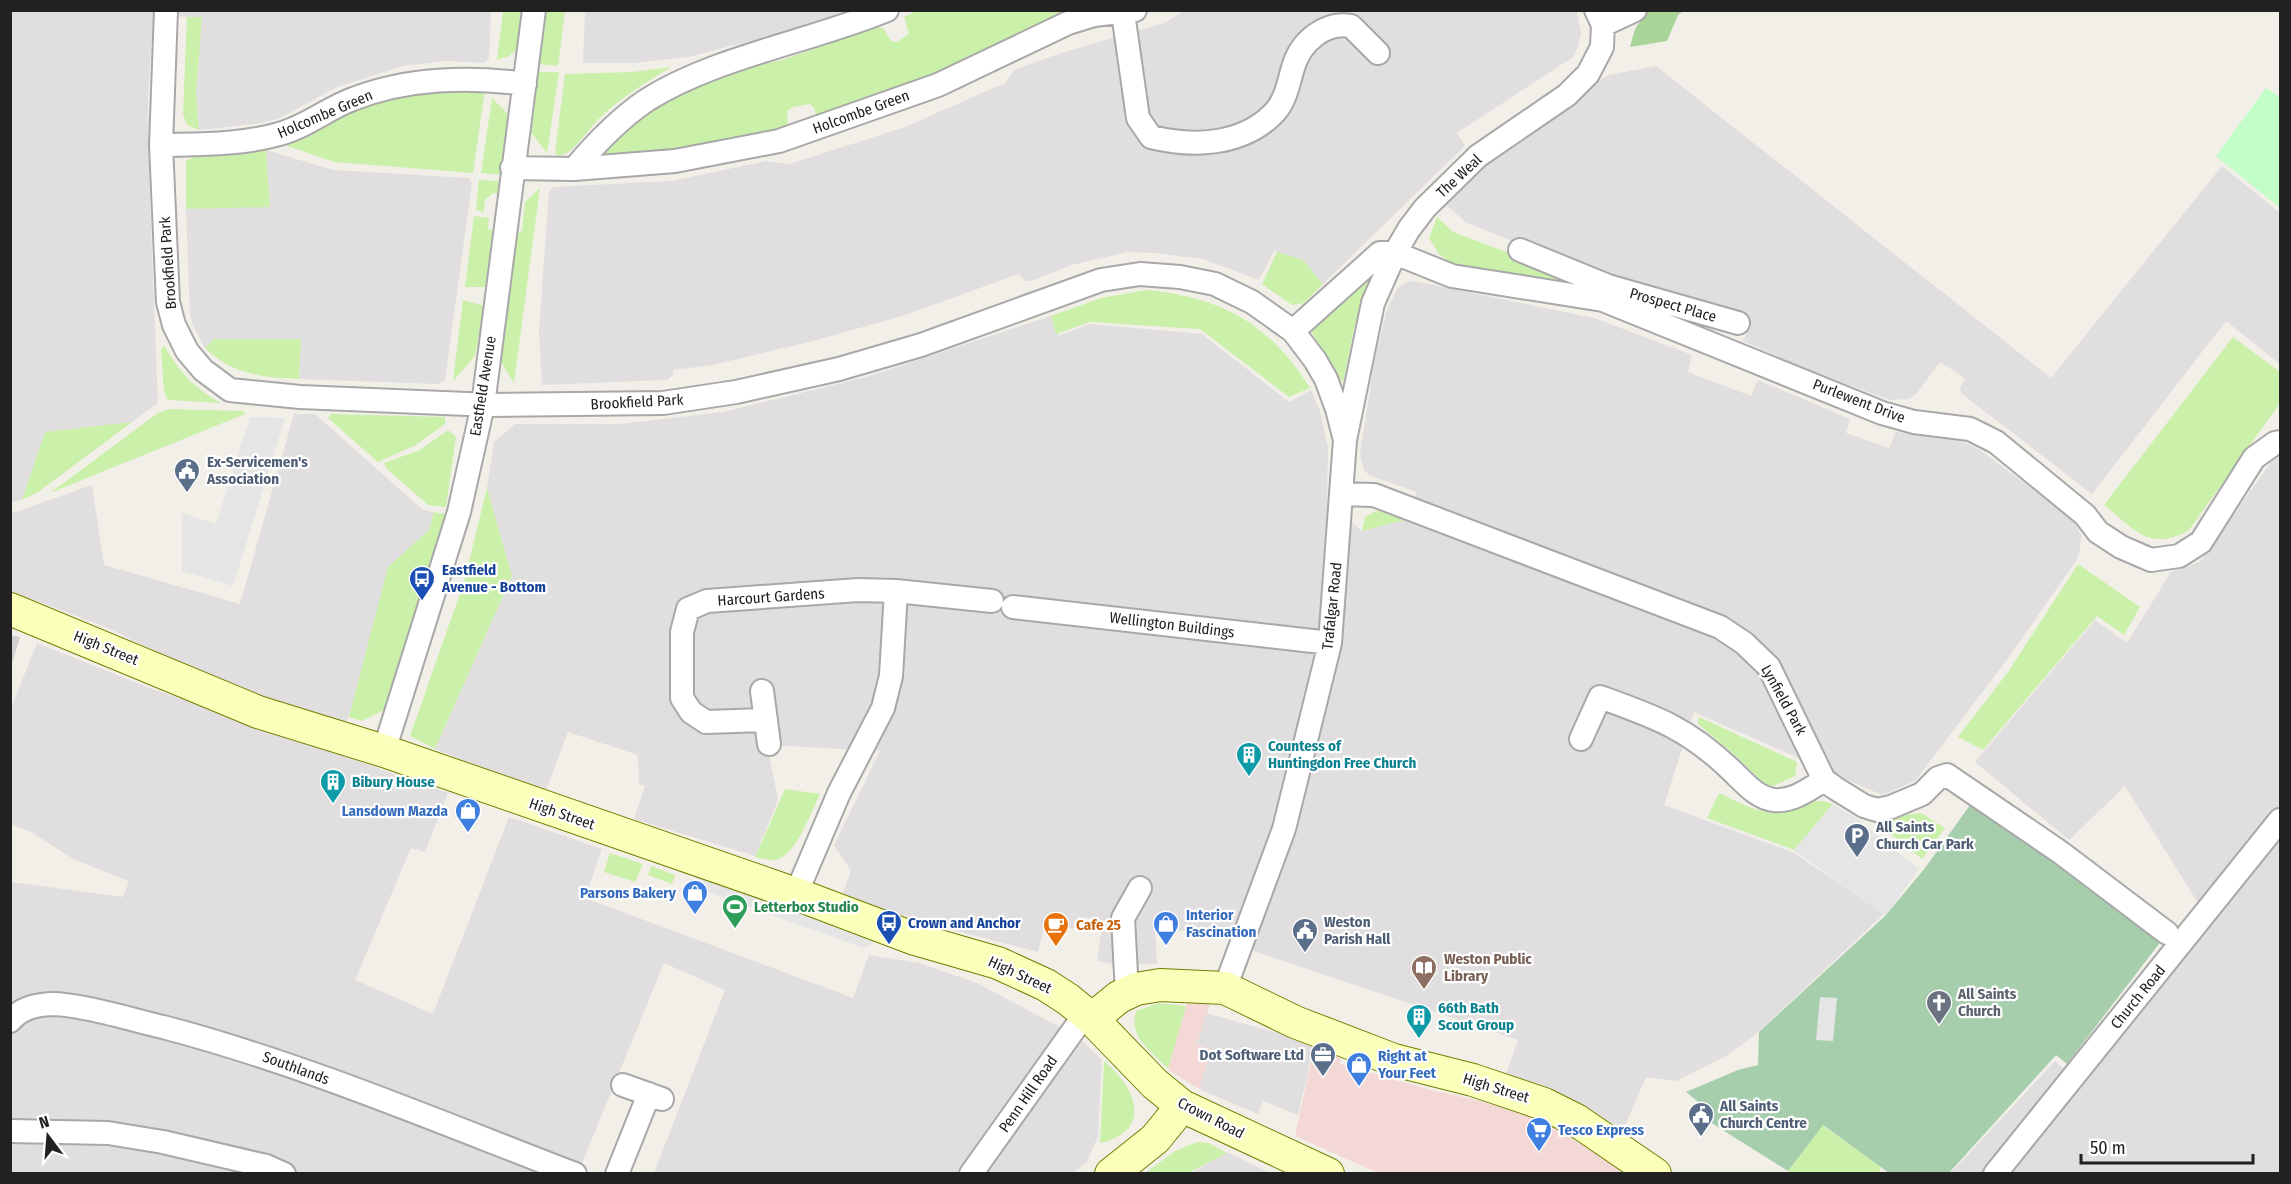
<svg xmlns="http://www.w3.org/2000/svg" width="2291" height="1184" viewBox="0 0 2291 1184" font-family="'Fira Sans Condensed',sans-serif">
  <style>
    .residential { fill: #e0dede }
    .commercial { fill: #f4d8d6 }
    .religious { fill: #cfcfcf }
    .grass { fill: #cbf0aa }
    .forest { fill: #a9d599 }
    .cemetery { fill: #a6cead }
    .park { fill: #c3fec9 }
    .parking { fill: #e5e5e5 }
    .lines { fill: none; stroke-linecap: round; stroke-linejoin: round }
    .street-casing { stroke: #a8a8a8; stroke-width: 26 }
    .secondary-casing { stroke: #708100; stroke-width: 34 }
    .street { stroke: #fff; stroke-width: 22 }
    .secondary { stroke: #faffb9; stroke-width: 32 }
    .labels { text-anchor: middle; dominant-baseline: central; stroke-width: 4.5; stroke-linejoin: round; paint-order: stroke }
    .street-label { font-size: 15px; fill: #212121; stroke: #fff }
    .service-label { font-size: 15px; font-weight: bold; fill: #4e5e75; stroke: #fff; text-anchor: start }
    .transit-label { font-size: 15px; font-weight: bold; fill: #164399; stroke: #fff; text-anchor: start }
    .culture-label { font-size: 15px; font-weight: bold; fill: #0d838f; stroke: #fff; text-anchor: start }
    .shop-label { font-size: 15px; font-weight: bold; fill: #366cbe; stroke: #fff; text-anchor: start }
    .leisure-label { font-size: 15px; font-weight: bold; fill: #27864d; stroke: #fff; text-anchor: start }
    .food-label { font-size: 15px; font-weight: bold; fill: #c56008; stroke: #fff; text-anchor: start }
    .education-label { font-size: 15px; font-weight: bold; fill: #785e54; stroke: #fff; text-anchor: start }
    .worship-label { font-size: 15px; font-weight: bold; fill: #5b616d; stroke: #fff; text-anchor: start }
  </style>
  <rect width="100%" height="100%" fill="#f2efe8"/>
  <path class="residential" d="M11 11H491L489 58 484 63 446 61 403 66 337 87 278 119 254 124 199 130 196 94 202 17 153 16 148 99 149 179 158 403 132 422 45 432 22 500 11 502Z
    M585 11V10L850 11 777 34 688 57 634 63H583Z
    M1184 11H1577L1581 33 1578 47 1573 57 1457 133 1465 146 1323 284 1303 260 1274 251 1259 280 1203 259 1155 253 1128 252 1072 265 1031 281H1025L1019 274 902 316 813 341 712 365 673 370V375L667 380 542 385 539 332 549 191 553 187 672 181 766 161 790 164 905 127 1005 83 1014 70 1058 54 1164 23Z
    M1656 66 2051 378 2222 166 2280 213V364L2226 321 2092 494 1961 393 1960 388 1965 378 1940 362 1917 393 1908 399 1890 400 1808 370 1743 341 1750 326 1614 281 1467 223 1446 205 1492 153 1571 98 1609 75Z
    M266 150 333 170 469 178 472 183 445 380 439 384 299 379 301 340 214 339 205 348 193 326 190 314 186 209 270 207Z
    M1413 281 1594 318 1692 355 1688 372 1751 396 1758 380 1850 419 1846 433 1889 448 1896 432 1956 439 1980 450 2073 519 2081 535 2080 552 2076 561 2006 661 1915 781 1882 795 1694 712 1664 805 1794 853 1884 914 1755 1035 1726 1056 1676 1081 1646 1077 1621 1135 1505 1077 1518 1040 1248 949 1261 927 1155 932 1157 964H1114L1097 961 1103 920 1078 917 1074 929 1045 923 1038 952 933 925 842 896 851 871 834 845 880 751 767 745 778 800 755 856 634 819 645 786 639 784 638 755 568 732 545 793 435 749 512 576 487 488 494 442 515 424H620L723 412 866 377 1051 316 1058 336 1090 324 1202 334 1289 402 1311 390 1320 411 1328 447 1327 501 1362 531 1405 520 1417 492 1371 476 1364 471 1360 453 1375 358 1387 310 1397 289 1404 283Z
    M294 414H315L423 510 434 512 429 530 417 541 345 725 256 695 195 670 108 628 11 591 10 514 92 485 104 565 240 604Z
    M2276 455H2280V1173L1950 1174 2055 1061 2075 1079 2210 922 2125 786 2069 840 1975 762 2095 620 2127 643 2171 572 2200 562Z
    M37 643 147 687 448 793 425 852 411 848 355 980 433 1014 509 817 602 849 585 898 853 998 869 955 919 963 977 983 1078 1037 1102 1060 1098 1136 1087 1162 1073 1173H654L725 990 664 963 578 1173H11V882L123 897 129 881 75 860 31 832 11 824 10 711Z
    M1206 1013 1285 1035 1314 1046 1298 1115 1263 1101 1258 1114 1199 1089 1211 1050 1196 1045Z
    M1227 1152 1270 1173 1190 1174Z"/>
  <path class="commercial" d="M1187 1000 1211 1001 1196 1045 1211 1049 1199 1089 1168 1070Z
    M1315 1044 1341 1053 1340 1064 1431 1090 1527 1111 1627 1173H1378L1295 1136Z"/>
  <path class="religious" d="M11 635 20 637 11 666 10 635Z"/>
  <path class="grass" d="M503 11H525L521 47 509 56 497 60Z
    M545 11H565L558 66 538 64Z
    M916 11H1077L946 74 817 119 814 108 810 104 793 107 787 111 788 126 786 132 605 161 600 155 640 117 673 95 730 71 782 60 877 27 883 28 891 41 897 42 909 34 904 17Z
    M187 17H202L196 94 199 130 187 125 183 114Z
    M671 67C642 85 611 103 589 130 579 141 573 153 558 156L555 153 565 74 633 72Z
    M537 72H559L547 153 529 130Z
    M485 90 473 173 334 162 279 143C308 132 336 116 365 107 404 94 444 91 485 90Z
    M492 98 510 116 503 175 481 173Z
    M266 150 270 207 186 209V161L195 156Z
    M479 180 501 181 500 194 493 193 485 200 484 212 476 210Z
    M540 188 514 383 500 360 514 235 522 231 525 202Z
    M474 216 489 218 488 229 495 231 487 287H465Z
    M1437 217 1453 232 1600 287 1599 290 1456 267 1439 254 1429 238Z
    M1277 252 1303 260 1323 284 1304 303 1292 305 1262 284Z
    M1373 270 1355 324 1343 383 1311 331Z
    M1146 290C1221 297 1269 323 1310 388L1289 397 1200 329 1090 322 1056 334 1051 316 1101 298Z
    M463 300 484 306 475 356 453 381Z
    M2233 337 2280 372V403L2189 530C2150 553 2134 529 2104 505Z
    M214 339H301L299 379C262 377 233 375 205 348Z
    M164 345C179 372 194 388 221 403L168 400 164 391 161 350Z
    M170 409 244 411 245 414 50 493 158 413Z
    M331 414 445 417V424L416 445 378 462 328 418Z
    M132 422 38 492 22 500 45 432Z
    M448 430 456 437 446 507 428 505 386 468 384 463 420 450Z
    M487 488 512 576 435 749 410 736 464 582Z
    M1376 511H1385L1405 520 1362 531 1365 517Z
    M434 512 445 514 440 538 386 709 362 721 349 717 388 567 429 530Z
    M2078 564 2140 607 2124 635 2097 616 1983 750 1958 737 2008 672Z
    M1699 717 1797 762 1795 776 1771 787 1764 784 1736 756 1698 724Z
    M785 789 820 794C811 812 796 857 775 860 769 861 761 858 755 857Z
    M1719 793C1739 802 1760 816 1783 812 1805 808 1809 795 1833 804L1794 850 1707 818Z
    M1879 812 1900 816 1921 813 1945 828 1922 859 1873 820Z
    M610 853 643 864 635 882 604 872Z
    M651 866 675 875 672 884 648 875Z
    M1159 1003 1186 1006 1168 1069C1151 1051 1128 1037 1136 1011Z
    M1104 1061C1136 1087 1154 1131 1100 1143Z
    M1822 1125 1881 1167 1878 1174H1793L1788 1171Z
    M1197 1142 1209 1143 1227 1153 1188 1173H1145L1175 1151Z"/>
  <path class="forest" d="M1647 11H1684L1678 15 1667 41 1630 47 1635 29Z"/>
  <path class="cemetery" d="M1970 805 2084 879 2165 936 2067 1064 2056 1055 1949 1173H1889L1823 1125 1788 1171 1702 1117 1708 1110 1686 1092 1738 1070 1758 1065 1759 1032 1885 916 1925 868Z"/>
  <path class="park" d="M2266 88 2280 97V208L2216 156Z"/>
  <path class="parking" d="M250 417 285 418 233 586 182 571V513L216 524Z
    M1833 804 1856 818 1919 869 1885 916 1794 850Z
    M695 873 882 939 864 948 700 889Z
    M1820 997 1837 998 1833 1041 1816 1040Z"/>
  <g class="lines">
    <defs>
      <path id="street" d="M166 10 161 145 168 302 174 325 187 351 203 370 230 390 300 397 491 405 663 403 736 392 839 369 921 345 1101 280 1140 274 1180 277 1215 284 1252 302 1293 331 1315 360 1326 379 1337 409 1345 440
        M1123 13 1138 118 1151 137C1192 147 1241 146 1273 114 1286 101 1288 84 1293 68 1300 42 1325 21 1351 26L1378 53
        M1603 25 1635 10
        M161 145C201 144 241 145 279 134 306 127 328 108 353 99 407 78 469 76 525 84
        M512 168 574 169 675 161 779 141 938 85 1068 23 1094 15 1135 10
        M574 169C595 144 620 118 647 100 715 57 812 41 887 10
        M1520 250 1608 286
        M1603 300 1608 286 1738 323
        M1293 331 1380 253H1395L1452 276 1603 300 1882 413 1914 422 1970 429 1996 442 2085 515 2098 532 2121 547 2151 560 2179 556 2201 542 2254 458 2275 443 2280 442
        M1341 494 1374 495 1720 627 1744 643 1769 667 1824 780 1835 788 1864 806 1877 810 1891 807 1922 794 1938 778 1947 775 2060 852 2167 933
        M1013 607 1330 643
        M762 691 769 744
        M766 720 706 722 691 712 682 698V632L688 609 707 601 858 590 896 591 992 601
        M1581 739 1600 697C1655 717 1686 727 1730 769 1743 781 1756 798 1774 800 1793 802 1809 789 1824 780
        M384 751 459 512 483 405 534 10
        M796 894 839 793 883 708 891 676 896 591
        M1225 988 1284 829 1330 643 1345 440 1373 303 1395 253 1409 229 1425 208 1478 156 1567 95 1588 74 1602 47 1603 25 1596 10
        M1127 993 1123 918 1140 888
        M10 1021C21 1008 35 1005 51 1004 80 1004 133 1020 163 1027 304 1064 439 1122 575 1174
        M623 1085 662 1099
        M10 1131 108 1133 163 1142 266 1166 284 1174
        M617 1174 649 1094
        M971 1174 1085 1014
        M1995 1174 2280 820"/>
      <path id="secondary" d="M10 609 258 712 384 751 796 894 915 939 998 963 1046 985 1069 1000 1092 1019 1155 1084 1182 1106 1328 1174
        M1092 1019 1119 997 1136 989 1160 985 1225 988 1295 1022 1394 1060 1473 1080 1544 1104 1576 1120 1655 1174
        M1111 1174 1155 1139 1182 1106"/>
    </defs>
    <use href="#street" class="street-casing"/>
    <use href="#secondary" class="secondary-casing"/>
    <use href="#street" class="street"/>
    <use href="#secondary" class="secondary"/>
  </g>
  <defs>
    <symbol id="civic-pin" viewBox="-11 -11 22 30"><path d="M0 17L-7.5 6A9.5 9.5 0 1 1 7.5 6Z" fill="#5c6f8a" stroke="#fff"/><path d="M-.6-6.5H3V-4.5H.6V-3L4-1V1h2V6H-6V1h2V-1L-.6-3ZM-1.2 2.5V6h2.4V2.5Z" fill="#fff"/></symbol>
    <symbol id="bus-pin" viewBox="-11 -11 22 30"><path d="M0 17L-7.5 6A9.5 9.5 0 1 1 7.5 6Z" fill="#1a4fb4" stroke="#fff"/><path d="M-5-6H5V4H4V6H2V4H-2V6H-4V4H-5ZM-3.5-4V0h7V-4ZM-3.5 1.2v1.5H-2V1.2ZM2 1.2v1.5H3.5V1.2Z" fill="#fff"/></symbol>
    <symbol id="building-pin" viewBox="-11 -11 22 30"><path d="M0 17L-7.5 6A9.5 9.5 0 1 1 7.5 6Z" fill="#0f9aa8" stroke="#fff"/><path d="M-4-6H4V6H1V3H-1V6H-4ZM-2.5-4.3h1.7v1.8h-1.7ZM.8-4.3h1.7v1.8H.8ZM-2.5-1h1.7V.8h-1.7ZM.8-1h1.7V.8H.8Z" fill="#fff"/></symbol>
    <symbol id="shop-pin" viewBox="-11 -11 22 30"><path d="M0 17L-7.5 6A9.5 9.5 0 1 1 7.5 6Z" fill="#3f7fe0" stroke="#fff"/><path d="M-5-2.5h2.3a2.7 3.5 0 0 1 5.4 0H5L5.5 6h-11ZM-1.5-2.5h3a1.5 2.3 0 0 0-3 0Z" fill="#fff"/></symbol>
    <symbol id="parking-pin" viewBox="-11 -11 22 30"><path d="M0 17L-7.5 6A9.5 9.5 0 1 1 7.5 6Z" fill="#5c6f8a" stroke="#fff"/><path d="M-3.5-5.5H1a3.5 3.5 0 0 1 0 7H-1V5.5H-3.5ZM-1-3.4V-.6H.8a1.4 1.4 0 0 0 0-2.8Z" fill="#fff"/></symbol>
    <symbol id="stadium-pin" viewBox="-11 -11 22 30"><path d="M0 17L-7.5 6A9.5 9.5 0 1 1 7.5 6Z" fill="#2e9e5b" stroke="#fff"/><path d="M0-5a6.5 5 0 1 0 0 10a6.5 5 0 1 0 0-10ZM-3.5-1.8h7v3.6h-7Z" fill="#fff"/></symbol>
    <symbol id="cafe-pin" viewBox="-11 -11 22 30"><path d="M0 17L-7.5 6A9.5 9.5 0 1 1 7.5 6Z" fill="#e8710a" stroke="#fff"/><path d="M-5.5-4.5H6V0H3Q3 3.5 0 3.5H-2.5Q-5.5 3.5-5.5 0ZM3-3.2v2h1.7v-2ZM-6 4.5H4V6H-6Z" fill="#fff"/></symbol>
    <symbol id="library-pin" viewBox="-11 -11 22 30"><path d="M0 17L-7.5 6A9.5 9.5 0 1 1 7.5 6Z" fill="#8d6e63" stroke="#fff"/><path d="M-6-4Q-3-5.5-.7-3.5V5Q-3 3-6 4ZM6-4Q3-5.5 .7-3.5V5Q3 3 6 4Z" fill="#fff"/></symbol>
    <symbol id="church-pin" viewBox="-11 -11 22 30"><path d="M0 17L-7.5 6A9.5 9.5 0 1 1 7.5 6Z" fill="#6b7280" stroke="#fff"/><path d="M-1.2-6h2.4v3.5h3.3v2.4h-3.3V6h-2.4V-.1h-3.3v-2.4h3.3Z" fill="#fff"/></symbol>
    <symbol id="office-pin" viewBox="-11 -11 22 30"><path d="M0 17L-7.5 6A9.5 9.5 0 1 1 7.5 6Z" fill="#5c6f8a" stroke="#fff"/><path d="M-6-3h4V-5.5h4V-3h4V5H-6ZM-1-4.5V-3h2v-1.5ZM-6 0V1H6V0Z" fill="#fff"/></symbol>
    <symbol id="supermarket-pin" viewBox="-11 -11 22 30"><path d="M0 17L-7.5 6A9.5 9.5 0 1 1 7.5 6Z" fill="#3f7fe0" stroke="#fff"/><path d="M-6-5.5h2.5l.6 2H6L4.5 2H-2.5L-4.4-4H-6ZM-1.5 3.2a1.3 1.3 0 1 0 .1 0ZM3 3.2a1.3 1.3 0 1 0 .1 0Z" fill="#fff"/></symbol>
  </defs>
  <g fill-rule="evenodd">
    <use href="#civic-pin" x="172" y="456" width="30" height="40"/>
    <use href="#bus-pin" x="407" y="564" width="30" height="40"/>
    <use href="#building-pin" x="1234" y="740" width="30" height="40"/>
    <use href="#building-pin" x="318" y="767" width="30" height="40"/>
    <use href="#shop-pin" x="453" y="796" width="30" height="40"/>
    <use href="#parking-pin" x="1842" y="821" width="30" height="40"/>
    <use href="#shop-pin" x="680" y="878" width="30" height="40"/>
    <use href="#stadium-pin" x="720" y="892" width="30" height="40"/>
    <use href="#bus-pin" x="874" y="908" width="30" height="40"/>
    <use href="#shop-pin" x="1151" y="909" width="30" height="40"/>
    <use href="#cafe-pin" x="1041" y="910" width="30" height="40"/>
    <use href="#civic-pin" x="1290" y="916" width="30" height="40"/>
    <use href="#library-pin" x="1409" y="953" width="30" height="40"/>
    <use href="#church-pin" x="1924" y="988" width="30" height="40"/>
    <use href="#building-pin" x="1404" y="1002" width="30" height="40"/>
    <use href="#office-pin" x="1308" y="1040" width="30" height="40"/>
    <use href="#shop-pin" x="1344" y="1050" width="30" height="40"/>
    <use href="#civic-pin" x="1686" y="1100" width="30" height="40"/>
    <use href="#supermarket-pin" x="1524" y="1115" width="30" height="40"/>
  </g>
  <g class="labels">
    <g class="street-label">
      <text transform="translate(861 112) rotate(-20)">Holcombe Green</text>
      <text transform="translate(325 114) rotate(-23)">Holcombe Green</text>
      <text transform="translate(1459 176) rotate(-43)">The Weal</text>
      <text transform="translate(168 263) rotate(-94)">Brookfield Park</text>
      <text transform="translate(1673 305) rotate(16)">Prospect Place</text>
      <text transform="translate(483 386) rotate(-81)">Eastfield Avenue</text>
      <text transform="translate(1859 401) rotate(21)">Purlewent Drive</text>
      <text transform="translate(637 402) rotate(-3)">Brookfield Park</text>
      <text transform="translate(771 597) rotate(-4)">Harcourt Gardens</text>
      <text transform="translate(1332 606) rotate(-84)">Trafalgar Road</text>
      <text transform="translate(1172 625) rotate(7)">Wellington Buildings</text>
      <text transform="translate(106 648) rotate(22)">High Street</text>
      <text transform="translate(1784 700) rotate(61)">Lynfield Park</text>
      <text transform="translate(562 814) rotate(19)">High Street</text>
      <text transform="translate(1020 975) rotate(25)">High Street</text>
      <text transform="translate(2138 997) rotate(-51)">Church Road</text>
      <text transform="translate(296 1068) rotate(20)">Southlands</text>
      <text transform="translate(1496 1088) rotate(17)">High Street</text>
      <text transform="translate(1028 1094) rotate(-55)">Penn Hill Road</text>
      <text transform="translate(1211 1118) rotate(27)">Crown Road</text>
    </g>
    <g class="service-label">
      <text x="207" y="462">Ex-Servicemen's<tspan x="207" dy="17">Association</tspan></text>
      <text x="1876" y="827">All Saints<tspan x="1876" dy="17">Church Car Park</tspan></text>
      <text x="1324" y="922">Weston<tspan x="1324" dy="17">Parish Hall</tspan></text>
      <text x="1304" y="1055" text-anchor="end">Dot Software Ltd</text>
      <text x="1720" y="1106">All Saints<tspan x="1720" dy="17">Church Centre</tspan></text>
    </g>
    <g class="transit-label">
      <text x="442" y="570">Eastfield<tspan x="442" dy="17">Avenue - Bottom</tspan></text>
      <text x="908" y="923">Crown and Anchor</text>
    </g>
    <g class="culture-label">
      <text x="1268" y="746">Countess of<tspan x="1268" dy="17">Huntingdon Free Church</tspan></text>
      <text x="352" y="782">Bibury House</text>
      <text x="1438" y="1008">66th Bath<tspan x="1438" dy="17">Scout Group</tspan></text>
    </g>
    <g class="shop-label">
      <text x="448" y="811" text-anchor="end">Lansdown Mazda</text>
      <text x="676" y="893" text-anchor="end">Parsons Bakery</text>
      <text x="1186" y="915">Interior<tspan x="1186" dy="17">Fascination</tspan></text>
      <text x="1378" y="1056">Right at<tspan x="1378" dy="17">Your Feet</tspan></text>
      <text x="1558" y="1130">Tesco Express</text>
    </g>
    <g class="leisure-label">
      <text x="754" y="907">Letterbox Studio</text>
    </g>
    <g class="food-label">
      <text x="1076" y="925">Cafe 25</text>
    </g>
    <g class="education-label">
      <text x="1444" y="959">Weston Public<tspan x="1444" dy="17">Library</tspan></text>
    </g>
    <g class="worship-label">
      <text x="1958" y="994">All Saints<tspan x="1958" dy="17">Church</tspan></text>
    </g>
  </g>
  <rect width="2291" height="1184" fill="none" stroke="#212121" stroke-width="24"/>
  <g transform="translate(48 1136) rotate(344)" stroke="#ffffff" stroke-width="4.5" paint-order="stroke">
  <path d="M0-4.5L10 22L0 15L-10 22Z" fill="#212121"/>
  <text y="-9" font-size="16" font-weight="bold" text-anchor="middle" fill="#212121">N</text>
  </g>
  <path d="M2081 1154v9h172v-9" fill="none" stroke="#212121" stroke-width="3"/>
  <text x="2090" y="1154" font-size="18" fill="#212121" stroke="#ffffff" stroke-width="4.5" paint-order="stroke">50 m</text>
</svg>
